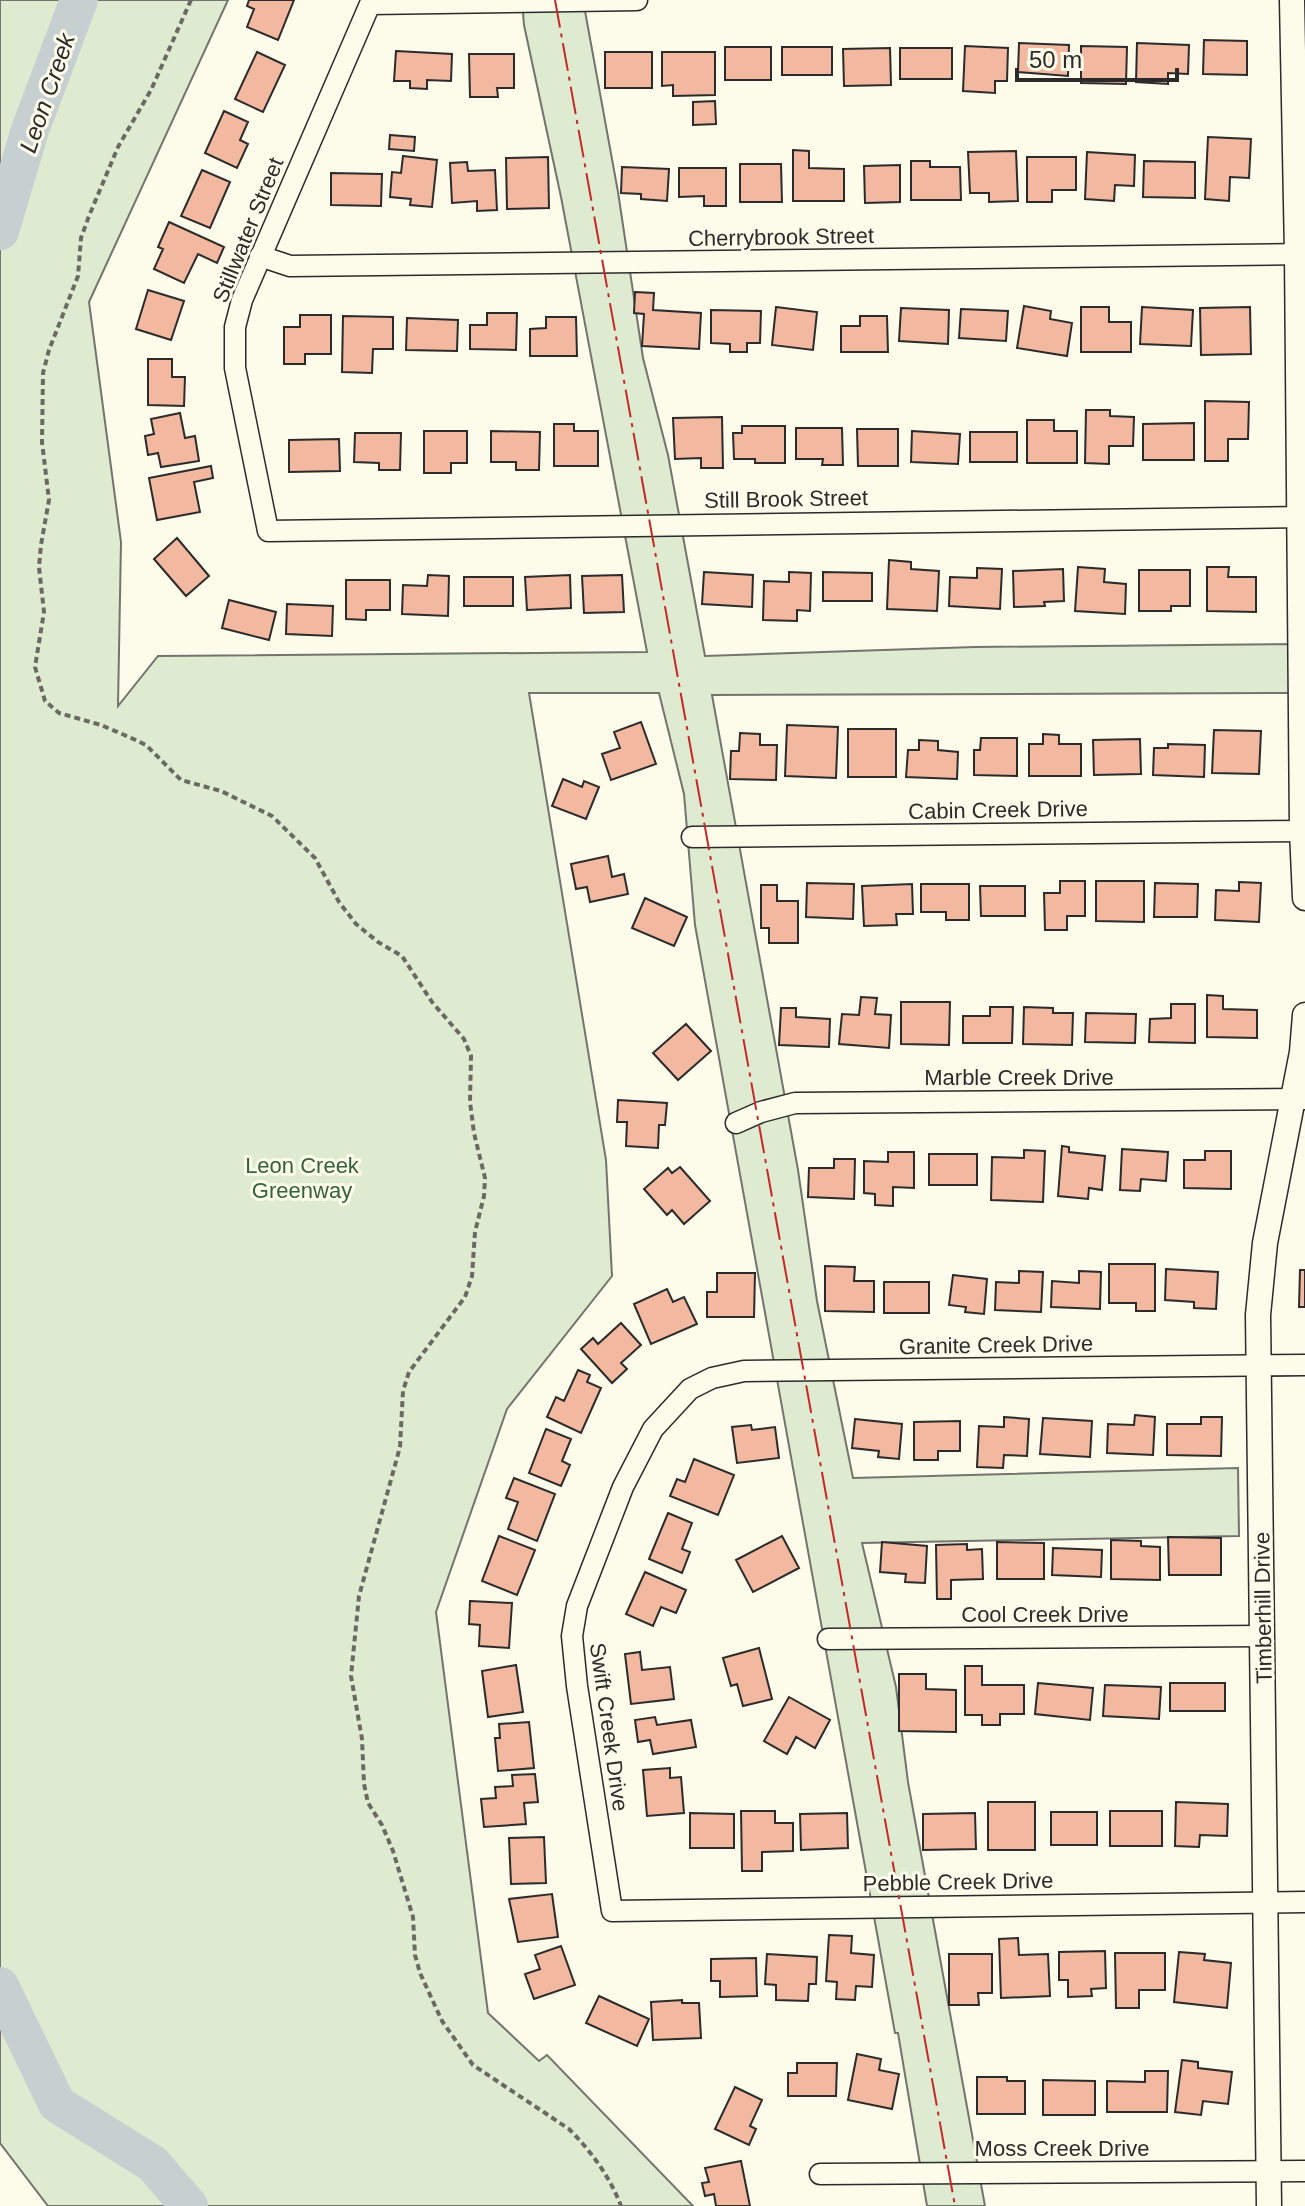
<svg xmlns="http://www.w3.org/2000/svg" width="1305" height="2206" viewBox="0 0 1305 2206" font-family="Arial,sans-serif">
  <style>
    .green { fill: #deebd1; stroke: #74746e; stroke-width: 2 }
    .lines { fill: none; stroke-linecap: round; stroke-linejoin: round }
    .river { stroke: #c7d0d0; stroke-width: 38 }
    .building { fill: #f2b8a0; stroke: #2b2b2b; stroke-width: 2 }
    .minor-casing { stroke: #2b2b2b; stroke-width: 23 }
    .tertiary-casing { stroke: #2b2b2b; stroke-width: 27 }
    .path { stroke: #6a6964; stroke-width: 4; stroke-dasharray: 6 4; stroke-linecap: butt }
    .minor { stroke: #fdfbea; stroke-width: 20 }
    .tertiary { stroke: #fdfbea; stroke-width: 24 }
    .power { stroke: #c62828; stroke-width: 2; stroke-dasharray: 28 6 4 6; stroke-linecap: butt }
    .labels { text-anchor: middle; dominant-baseline: central; stroke-width: 6; stroke-linejoin: round; paint-order: stroke }
    .street-label { font-size: 22px; fill: #2b2b2b; stroke: #fdfbea }
    .park-label { font-size: 22px; fill: #34623c; stroke: #fdfbea }
    .water-label { font-size: 24px; font-style: italic; fill: #2b2b2b; stroke: #fdfbea }
  </style>
  <rect width="100%" height="100%" fill="#fdfbea"/>
  <path class="green" d="M0 0H228L89 302 121 542 118 706 158 656 647 652 561 197 524 25 522 0H583L618 192 643 358 668 455 705 656 975 647 1305 644V693L712 695 798 1170 817 1301 853 1478 1238 1468 1239 1536 862 1543 896 1687 908 1782 985 2206H927L898 2033H895L695 925 684 794 659 693H529L606 1160 612 1276 507 1409 436 1612 488 2013 539 2061 547 2055 693 2206H48L0 2143Z"/>
  <g class="lines">
    <path class="river" d="M0 231 30 130 79 0
      M0 1986 57 2104 153 2164 189 2206"/>
  </g>
  <path class="building" d="M249 0H294L278 40 247 27 254 9 247 6Z
    M1204 40 1247 41V75L1203 74Z
    M1019 43 1069 45 1068 76 1018 72Z
    M1137 43 1189 45 1188 74 1168 73V84L1136 82Z
    M965 46 1008 48 1007 81H995V93L963 91Z
    M1081 46 1127 47 1126 84 1081 83Z
    M725 47H771V80H725Z
    M782 47H832V75H782Z
    M890 48 891 85 844 86 843 49Z
    M900 48H952V79H900Z
    M396 51 452 54 451 81 427 80V89L410 88V81H394Z
    M257 52 285 65 263 112 235 99Z
    M605 52H652V88H605Z
    M662 52H715V95L673 96V85L662 86Z
    M469 54H514V88H497L498 97H470Z
    M715 101 716 124 693 125V102Z
    M224 111 248 122 240 140 248 144 237 168 205 153Z
    M390 135 415 137 414 151 389 149Z
    M1208 137 1251 139 1249 178 1230 177 1229 201 1205 199Z
    M793 150 809 151V168L844 169V201H793Z
    M1016 151 1018 201 989 202V193H970L968 152Z
    M1087 152 1135 155 1134 186 1115 185 1114 201 1085 199Z
    M403 156 437 160 432 207 410 205 411 199 390 197 392 172 401 173Z
    M548 157 549 208 507 209 506 158Z
    M1027 157H1076V190H1052V202H1027Z
    M911 161H930V167H960L961 200H911Z
    M1144 161 1195 162V198L1143 197Z
    M467 162 468 171 495 170 497 210 477 211V201L452 203 450 163Z
    M740 164H781L782 202H740Z
    M900 165V202L865 203 864 166Z
    M622 167 669 169 667 201 641 199V194L621 193Z
    M679 168H726V206H704V196L679 197Z
    M202 170 230 182 210 228 181 216Z
    M331 173 382 174 381 206 331 205Z
    M169 222 224 247 217 263 198 254 184 283 154 269 163 249 158 247Z
    M148 290 184 301 171 340 136 329Z
    M635 292 654 293 653 310 701 313 699 349 642 346 644 314 634 313Z
    M1024 306 1051 311 1050 319 1072 323 1067 356 1017 348Z
    M776 307 817 312 813 350 772 345Z
    M1081 307H1109V322H1131V352H1081Z
    M1142 307 1193 310 1191 346 1140 344Z
    M1250 307 1251 354 1201 355 1200 308Z
    M901 308 949 310 948 344 899 341Z
    M961 309 1008 311 1006 341 959 338Z
    M711 310 761 311 760 343H747V352H730V344L711 343Z
    M487 313H517L516 350 470 349V325H487Z
    M300 315H331V354H305V364H284V327H300Z
    M343 316 393 317V349H373L372 373 342 372Z
    M860 316H887L888 352H841V326H860Z
    M546 317H576L577 356H530V329L546 328Z
    M407 318 458 320 457 351 406 350Z
    M148 359H172V377H185L184 406 148 405Z
    M1205 401 1249 402 1248 439H1228V461H1205Z
    M1086 410H1110V416L1134 417 1133 446H1109V464L1085 463Z
    M180 413 185 438 195 436 199 461 161 467 158 453 148 455 145 436 154 434 151 419Z
    M722 417 723 468H701V458L675 459 673 418Z
    M1027 420H1054V431H1077V463H1027Z
    M1194 423V460H1143V424Z
    M554 424H574V431H598V466H554Z
    M742 426H785V463H755V459H734L733 433H742Z
    M796 428H842L843 465H822L823 459H796Z
    M857 429H898V466H858Z
    M424 431H467V463H451V473H424Z
    M491 431 540 432 539 470H516V462H491Z
    M912 431 960 434 958 464 911 462Z
    M970 432H1017V462H970Z
    M355 433H401L400 470H379V463L354 462Z
    M339 439 340 471 289 472V440Z
    M211 466 213 478 194 482 200 512 157 520 149 478Z
    M177 538 209 576 186 596 154 559Z
    M889 560 911 562V569L939 571 937 611 887 609Z
    M1078 567 1105 569 1104 582 1126 584 1125 614 1075 611Z
    M1207 567H1229L1228 577H1256V612L1207 611Z
    M977 568 1002 569 1000 609 949 606 950 577 977 578Z
    M1063 569 1064 601 1044 602 1045 606 1014 607 1013 571Z
    M1139 570H1190V606H1171V611H1139Z
    M704 572 753 575 752 607 702 604Z
    M789 572 811 573 810 611 797 610V621L763 620 764 581 789 582Z
    M823 572 872 573V601H823Z
    M428 575 449 576 448 616 402 614 403 585 427 586Z
    M570 575 571 608 527 610 525 577Z
    M622 575 624 612 584 613 582 576Z
    M464 577H513V606H464Z
    M346 580H390V610H366V620L346 619Z
    M229 600 276 612 269 640 222 628Z
    M287 604 333 606 332 636 286 634Z
    M641 722 656 764 611 780 602 754 620 748 614 732Z
    M787 725 838 727 836 778 785 776Z
    M848 729H896V777H848Z
    M1214 730 1261 731 1259 774 1212 773Z
    M740 733 760 734V745H777L776 780 730 779 731 751H739Z
    M1043 734 1059 735V744H1081V776H1029V744H1043Z
    M981 738H1017V776L974 775V750H980Z
    M1140 739 1141 774 1094 775 1093 740Z
    M919 740 938 741V750L958 752 957 779 906 777 908 750H919Z
    M1168 744 1205 745 1204 777 1153 775 1154 748H1168Z
    M563 779 582 787 584 781 599 787 586 819 552 806Z
    M608 856 612 877 624 874 628 894 590 902 587 887 576 889 571 864Z
    M1060 881H1085V916H1067V930H1045L1044 893H1060Z
    M1096 881H1144V922L1096 921Z
    M1239 882 1261 883 1259 922 1215 920 1216 890 1239 891Z
    M807 883 854 884 853 919 806 917Z
    M1155 883 1198 884 1197 917H1154Z
    M912 884 913 914H896L897 925 864 926 862 886Z
    M921 884H969V920H946V912H921Z
    M761 885H777V901H798V943H769V928H761Z
    M980 886H1025V916H981Z
    M645 898 687 917 674 946 632 928Z
    M1207 995 1223 996V1009L1257 1010V1038L1207 1037Z
    M861 997 877 998 875 1014 891 1015 889 1048 839 1044 842 1014 859 1015Z
    M901 1002H950L949 1045 901 1044Z
    M1171 1004H1195V1043L1149 1042 1150 1019 1171 1018Z
    M990 1007H1013L1012 1043H963V1016H990Z
    M1024 1007 1053 1008V1013H1073L1072 1045 1023 1044Z
    M781 1008H796V1017L830 1019 829 1047 779 1045Z
    M1086 1013 1136 1014 1135 1043 1085 1042Z
    M686 1024 711 1051 678 1080 653 1053Z
    M618 1100 667 1103 665 1125H659L658 1148 626 1146 627 1122H617Z
    M1062 1146 1069 1147V1152L1105 1156 1102 1190 1089 1188 1088 1199 1058 1196Z
    M1122 1149 1168 1152 1166 1181 1141 1179 1140 1191 1120 1190Z
    M1024 1150 1045 1151 1043 1202 991 1200 992 1157 1024 1158Z
    M1205 1151H1231V1189L1184 1188V1160H1205Z
    M888 1152H914V1188L893 1187V1206L875 1205V1194L864 1193V1161L888 1162Z
    M929 1154H977V1185H929Z
    M834 1159H855L854 1199 808 1197 809 1168H834Z
    M680 1167 710 1201 684 1224 672 1210 667 1215 644 1189 668 1168 672 1173Z
    M1109 1264H1155V1311H1136V1303H1109Z
    M825 1266 855 1267 854 1281H874V1312L825 1311Z
    M1166 1269 1218 1272 1216 1309 1194 1308V1302L1165 1300Z
    M1300 1270H1305V1307H1299Z
    M1019 1271 1043 1272 1041 1312 995 1310 996 1282 1019 1283Z
    M1079 1271 1101 1272 1100 1309 1051 1307 1052 1281 1079 1283Z
    M717 1273H755L754 1317H707V1292H717Z
    M953 1275 987 1279 984 1314 965 1312 966 1307 949 1305Z
    M884 1282H929V1313H884Z
    M667 1289 673 1302 684 1297 697 1324 651 1344 634 1304Z
    M621 1323 641 1345 621 1363 627 1369 612 1383 581 1349 593 1338 598 1344Z
    M578 1370 590 1375 587 1382 601 1388 581 1433 547 1417 556 1397 564 1401Z
    M1135 1415 1155 1417 1153 1455 1107 1453 1108 1424 1134 1425Z
    M1004 1417 1029 1419 1027 1456 1004 1455 1003 1468 977 1467 979 1426 1004 1427Z
    M1201 1417H1222L1221 1456 1167 1455V1424H1201Z
    M1043 1418 1092 1421 1090 1457 1040 1454Z
    M855 1419 902 1424 899 1459 878 1457 879 1451 852 1448Z
    M960 1421V1451H938V1460H914V1422Z
    M751 1425 752 1430 775 1427 779 1458 737 1463 732 1427Z
    M546 1429 571 1439 562 1461 570 1465 561 1486 529 1473Z
    M694 1459 734 1475 718 1515 670 1496 677 1479 685 1482Z
    M514 1478 555 1494 537 1541 508 1529 518 1502 506 1498Z
    M668 1513 692 1523 682 1549 690 1552 682 1573 649 1559Z
    M499 1536 535 1550 517 1595 482 1581Z
    M782 1536 799 1568 753 1592 736 1560Z
    M1168 1537 1221 1538V1575H1169Z
    M1111 1540 1141 1541V1546L1160 1547V1580L1111 1579Z
    M882 1542 927 1546 925 1583 905 1582 906 1574 880 1572Z
    M997 1542 1044 1543V1579H997Z
    M967 1544V1550L982 1549 983 1579 951 1580V1599H937L936 1545Z
    M1053 1548 1102 1550 1101 1577 1052 1575Z
    M645 1572 686 1590 676 1613 661 1607 653 1626 626 1614Z
    M470 1601 512 1603 509 1648 479 1646 480 1625 469 1624Z
    M759 1648 772 1699 743 1706 737 1684 731 1686 723 1658Z
    M640 1652 642 1670 670 1667 674 1699 631 1704 625 1654Z
    M516 1665 523 1712 488 1717 482 1671Z
    M965 1666H982V1685H1024V1714H1000V1725H982V1715H965Z
    M899 1674H926V1689L956 1690V1732L899 1731Z
    M1038 1683 1093 1688 1090 1720 1035 1714Z
    M1170 1683H1225V1711H1170Z
    M1105 1685 1161 1687 1159 1719 1103 1716Z
    M789 1697 830 1720 815 1748 796 1737 787 1754 764 1741Z
    M655 1717 657 1725 691 1720 696 1747 653 1754 650 1740 638 1742 635 1720Z
    M529 1722 534 1768 498 1771 495 1738H500L499 1724Z
    M670 1768V1778L681 1777 684 1813 647 1816 643 1770Z
    M535 1774 538 1802 524 1803 526 1824 484 1827 481 1799 496 1798 495 1787 513 1786 512 1775Z
    M988 1802H1035V1850H988Z
    M1176 1802 1228 1804 1227 1836 1200 1835 1199 1847 1175 1846Z
    M741 1811H775V1823H793V1851L762 1852V1871H742Z
    M1110 1811H1162V1846H1110Z
    M1051 1812H1097V1845H1051Z
    M690 1813 734 1814V1848H690Z
    M847 1813 848 1848 801 1850 800 1814Z
    M975 1813 976 1849 923 1850V1814Z
    M544 1837 546 1883 511 1884 509 1838Z
    M552 1894 558 1937 518 1942 509 1899Z
    M829 1935 852 1936 851 1953 874 1955 872 1987 856 1986 855 2000 836 1999 837 1982 826 1981Z
    M1018 1938 1019 1955 1048 1954 1050 1996 1001 1998 999 1939Z
    M561 1946 575 1985 534 1999 525 1974 540 1969 535 1955Z
    M1105 1951 1106 1988 1091 1989 1092 1996 1068 1997V1980H1059V1952Z
    M1179 1952 1205 1954 1204 1960 1231 1963 1227 2008 1174 2002Z
    M1115 1953H1165V1990H1139V2008H1116Z
    M767 1954 817 1957 816 1984H809L808 2001 776 2000V1985L765 1984Z
    M949 1954H992V1993H978L979 2005H949Z
    M756 1958 757 1996 720 1997V1981H711V1959Z
    M599 1996 649 2019 637 2046 586 2023Z
    M682 2000V2003H699L701 2038 653 2040 651 2002Z
    M857 2054 881 2059 879 2070 899 2074 892 2109 848 2100Z
    M1182 2060 1198 2062V2068L1232 2072 1228 2104 1203 2101 1201 2115 1175 2112Z
    M797 2063H837L836 2096H788V2073H797Z
    M1145 2071H1168L1167 2112H1107V2081L1145 2082Z
    M977 2077H1007V2081H1025V2114H977Z
    M1043 2080 1095 2081V2115H1043Z
    M735 2087 762 2100 750 2126 756 2129 749 2145 715 2129Z
    M741 2161 750 2206H716L714 2194 705 2196 702 2183 709 2182 705 2168Z"/>
  <g class="lines">
    <defs>
      <path id="minor" d="M637 0 370 4 242 300 235 327V368L268 531 1305 517
        M260 256 290 266 1305 254
        M692 837 1305 831
        M736 1123 761 1112 795 1103 1305 1099
        M1305 1365 744 1371 712 1378 690 1389 653 1429 623 1487 577 1606 572 1636 577 1686 612 1911 1305 1902
        M828 1639 1263 1636
        M820 2174 1305 2171"/>
      <path id="tertiary" d="M1292 0 1297 254 1302 831 1305 898
        M1269 2206 1258 1315 1265 1243 1302 1052 1305 1015"/>
    </defs>
    <use href="#minor" class="minor-casing"/>
    <use href="#tertiary" class="tertiary-casing"/>
    <path class="path" d="M191 0 151 90 118 147 89 216 81 238 78 276 49 350 43 373 42 442 49 500 41 545 39 567 44 612 35 667 45 701 59 713 101 725 129 737 146 745 181 780 221 791 272 816 315 858 339 902 356 924 378 942 402 956 432 1002 464 1039 471 1056 470 1102 474 1133 485 1178 484 1196 475 1232 472 1276 465 1297 409 1372 403 1391 400 1447 359 1596 351 1676 362 1739 364 1784 368 1803 382 1825 393 1851 413 1917 415 1955 420 1973 442 2021 473 2065 569 2129C591 2151 610 2177 621 2206"/>
    <use href="#minor" class="minor"/>
    <use href="#tertiary" class="tertiary"/>
    <path class="power" d="M555 0 955 2206"/>
  </g>
  <g class="labels">
    <g class="street-label">
      <text transform="translate(248 230) rotate(-68)">Stillwater Street</text>
      <text transform="translate(781 237) rotate(-1)">Cherrybrook Street</text>
      <text transform="translate(786 499) rotate(-1)">Still Brook Street</text>
      <text transform="translate(998 810) rotate(-1)">Cabin Creek Drive</text>
      <text x="1019" y="1077">Marble Creek Drive</text>
      <text transform="translate(996 1345) rotate(-1)">Granite Creek Drive</text>
      <text transform="translate(1263 1608) rotate(-91)">Timberhill Drive</text>
      <text x="1045" y="1614">Cool Creek Drive</text>
      <text transform="translate(609 1727) rotate(82)">Swift Creek Drive</text>
      <text transform="translate(958 1882) rotate(-1)">Pebble Creek Drive</text>
      <text x="1062" y="2148">Moss Creek Drive</text>
    </g>
    <g class="park-label">
      <text x="302" y="1165">Leon Creek<tspan x="302" dy="25">Greenway</tspan></text>
    </g>
    <g class="water-label">
      <text transform="translate(47 93) rotate(-71)">Leon Creek</text>
    </g>
  </g>
  <path d="M1017 68v12h160v-12" fill="none" stroke="#2b2b2b" stroke-width="4"/>
  <text x="1029" y="68" font-size="24" fill="#2b2b2b" stroke="#fdfbea" stroke-width="6" paint-order="stroke">50 m</text>
</svg>
